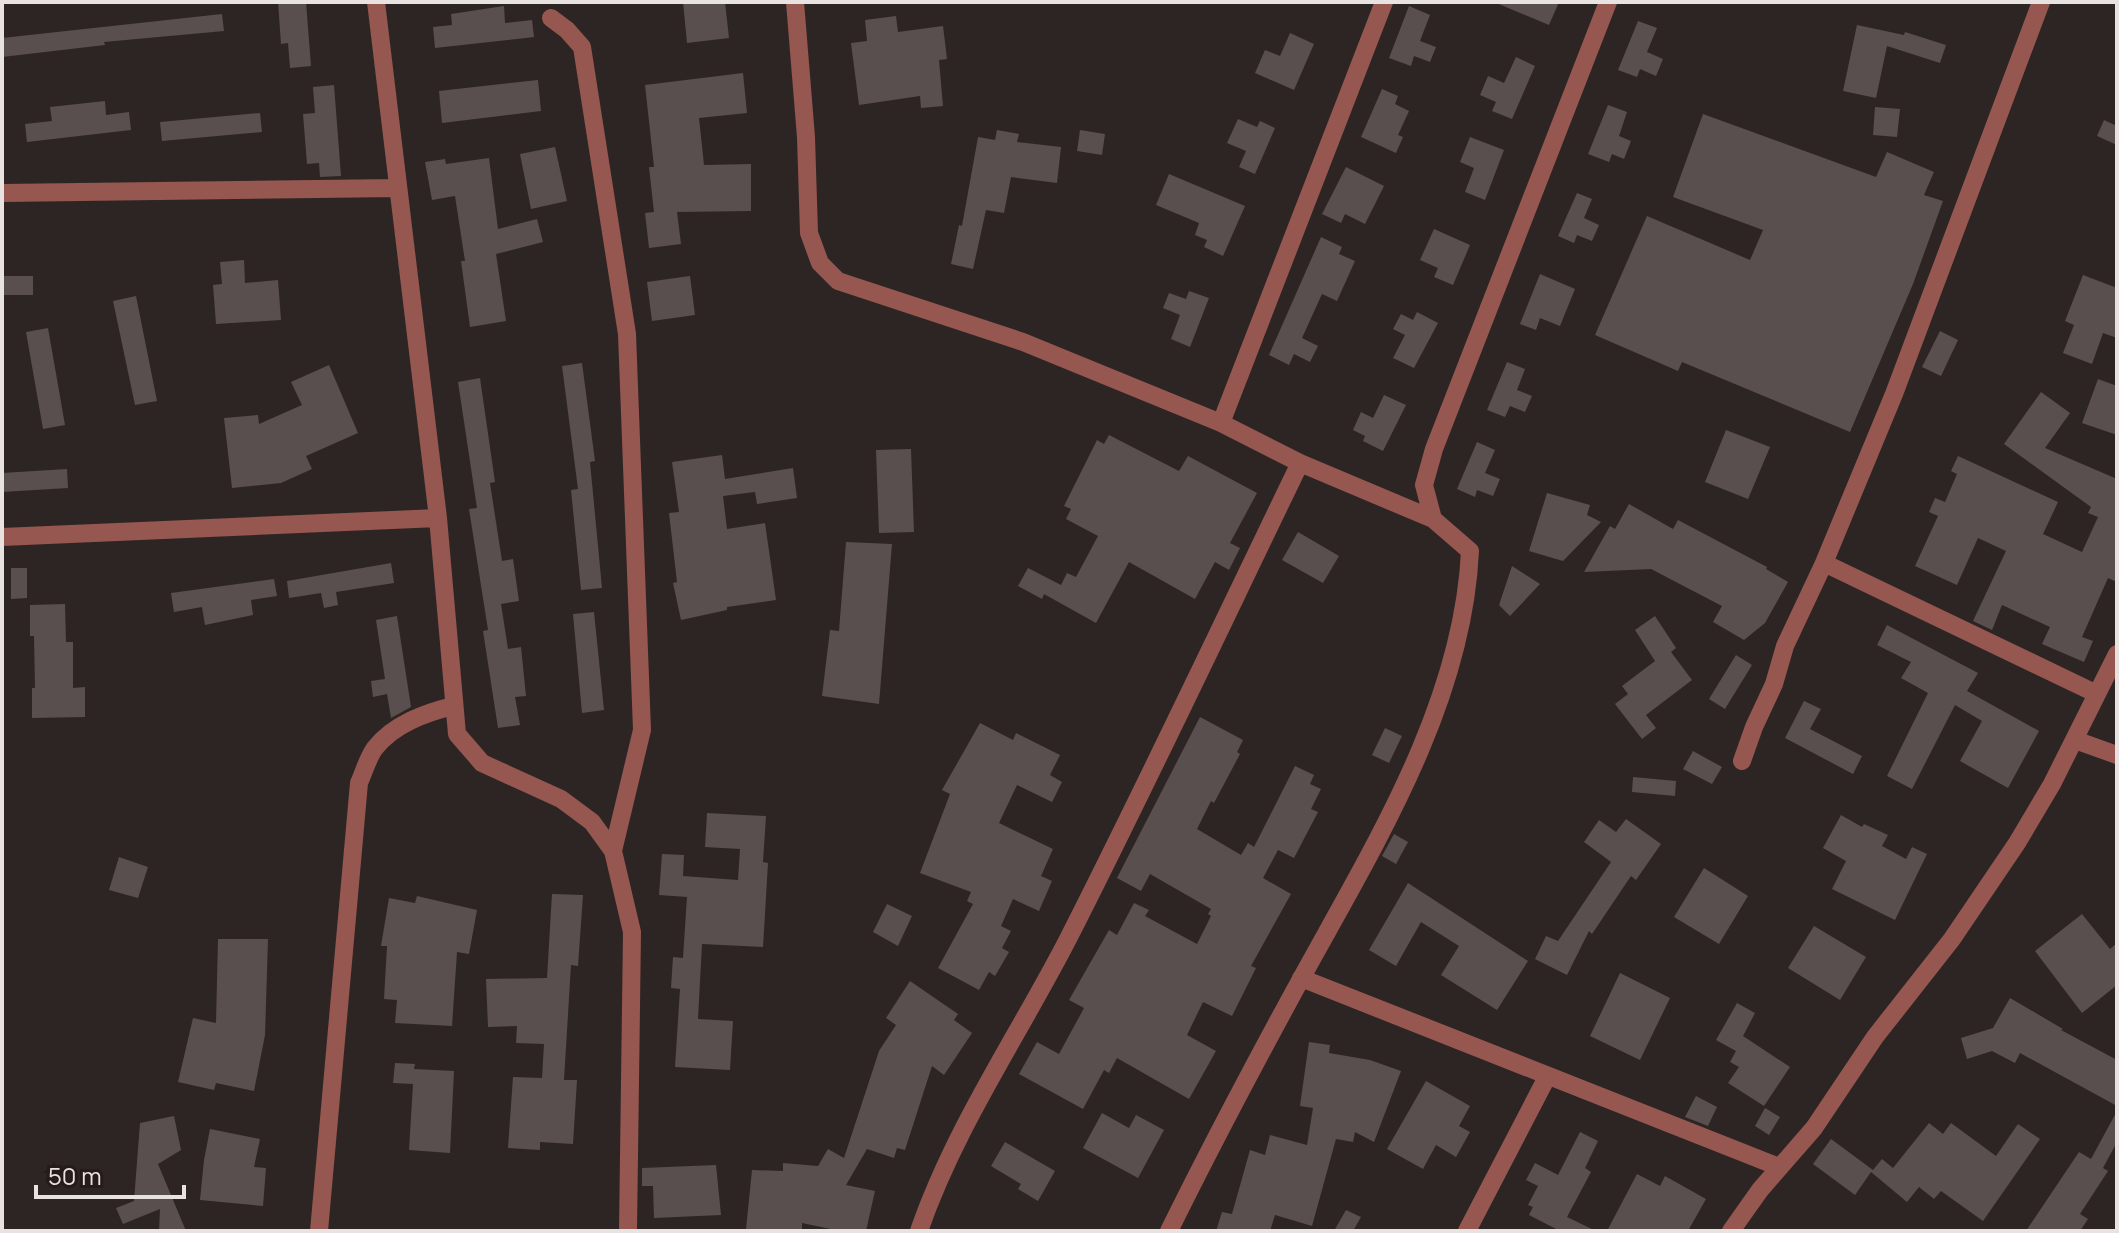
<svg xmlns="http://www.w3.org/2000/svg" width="2119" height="1233" viewBox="0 0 2119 1233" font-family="Manrope,sans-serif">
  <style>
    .building { fill: #594f4e }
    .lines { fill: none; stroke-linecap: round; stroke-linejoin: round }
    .minor { stroke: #95574f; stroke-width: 18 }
  </style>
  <rect width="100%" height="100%" fill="#2d2524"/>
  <path class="building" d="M278 2H306L311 66 290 68 288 43 281 44Z
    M683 2H725L729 38 687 43Z
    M1494 2H1559L1549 25Z
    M504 6 505 23 532 20 534 37 435 48 433 27 452 25 451 14Z
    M1409 6 1430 15 1420 41 1436 47 1430 62 1414 56 1411 66 1389 58Z
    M222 14 224 31 104 42 105 45 2 57V38Z
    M896 16 898 32 943 26 947 59 939 60 943 106 921 108 920 96 859 105 851 43 867 41 865 20Z
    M1638 21 1657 28 1647 52 1663 59 1656 76 1640 69 1637 77 1618 70Z
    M1857 25 1904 35 1905 32 1946 45 1940 63 1887 46 1876 98 1843 91Z
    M1290 33 1314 44 1294 90 1255 73 1265 50 1280 56Z
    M1516 57 1535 66 1512 119 1492 111 1496 102 1480 95 1488 76 1504 83Z
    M743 73 747 113 699 118 704 165 751 164V211L677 212 681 244 649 248 645 213 654 212 649 167H654L645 85Z
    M538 80 541 111 442 123 439 91Z
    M334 85 341 176 320 177 319 163 307 164 303 114 315 113 313 87Z
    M1382 89 1398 96 1395 104 1409 111 1398 135 1403 137 1396 153 1361 137Z
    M105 101 106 115 129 112 131 130 27 142 25 124 52 121 50 107Z
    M1608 105 1627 112 1619 136 1631 141 1624 159 1612 154 1609 162 1588 154Z
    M1875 107 1900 109 1897 137 1873 135Z
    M260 113 262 132 162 141 160 122Z
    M1703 114 1876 177 1887 152 1934 172 1924 195 1943 201 1913 284 1850 432 1682 362 1678 371 1595 335 1647 216 1750 260 1763 230 1673 197Z
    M1238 119 1257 127 1260 121 1275 128 1255 174 1239 167 1246 151 1227 143Z
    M2104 120 2117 126V145L2097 136Z
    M997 130 1019 134 1017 142 1061 147 1057 183 1011 177 1004 213 986 210 973 269 951 264 959 225 962 226 978 137 995 140Z
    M1080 130 1105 134 1102 155 1077 151Z
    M1470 137 1504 150 1485 200 1465 192 1474 168 1460 162Z
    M555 147 567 201 531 209 520 154Z
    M489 158 498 229 537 219 543 242 496 254 506 321 470 327 461 261H465L455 196 432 200 425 162 445 159 446 164Z
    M1346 167 1384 186 1365 224 1345 214 1341 223 1322 214Z
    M1169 174 1245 206 1223 256 1204 247 1207 240 1195 235 1199 223 1156 205Z
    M1577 193 1592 199 1584 218 1599 225 1592 241 1577 235 1574 243 1558 236Z
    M1434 229 1470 245 1453 285 1434 277 1438 268 1420 260Z
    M1321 237 1342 247 1339 254 1355 261 1337 301 1322 294 1302 338 1318 346 1310 362 1294 354 1289 365 1269 355Z
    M244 260 245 283 278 280 281 320 216 324 213 285 222 284 220 262Z
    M1540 274 1575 289 1560 326 1540 318 1536 330 1520 324Z
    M2083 275 2117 288V338L2103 333 2092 364 2063 353 2074 325 2065 321Z
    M2 276H33V295H2Z
    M690 276 695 315 652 321 647 282Z
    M1189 291 1209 298 1190 347 1171 339 1180 315 1163 308 1169 293 1186 299Z
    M136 296 157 401 135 405 113 301Z
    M1417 312 1438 323 1414 368 1393 358 1405 335 1393 329 1401 314 1413 320Z
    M48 328 65 425 43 429 26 332Z
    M1940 331 1958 340 1941 376 1922 367Z
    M1507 362 1525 369 1517 390 1532 396 1525 412 1510 406 1505 417 1487 410Z
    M582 363 595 461 590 462 602 588 581 590 571 490 578 489 562 366Z
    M329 365 358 433 306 456 312 469 281 483 232 488 224 418 258 415 259 424 302 405 291 382Z
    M480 378 495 482 490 483 502 561 513 559 519 601 501 604 508 649 521 647 526 696 515 697 520 725 498 728 483 631 488 630 469 509 477 508 458 382Z
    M2098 379 2117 386V435L2082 423Z
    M2041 392 2070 413 2045 448 2117 479V582L2108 578 2082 637 2093 641 2084 662 2042 644 2050 627 2002 605 1992 630 1973 621 2006 551 1978 538 1957 585 1915 566 1938 516 1929 512 1935 498 1945 502 1957 474 1951 471 1958 456 2058 502 2043 534 2082 552 2098 517 2088 513 2091 507 2004 444Z
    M1384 395 1406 405 1383 451 1363 441 1365 436 1353 430 1361 412 1373 418Z
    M1726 430 1770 447 1748 499 1705 482Z
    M1109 435 1179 471 1188 456 1257 493 1230 543 1240 548 1229 570 1215 562 1195 599 1129 562 1096 623 1044 594 1042 599 1018 586 1028 568 1061 585 1067 573 1076 577 1098 536 1066 519 1071 509 1064 506 1097 440 1104 444Z
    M1477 442 1495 450 1485 473 1500 479 1493 496 1477 490 1475 497 1457 489Z
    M911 449 914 532 879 533 876 450Z
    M722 455 725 479 793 468 797 498 757 504 755 492 723 496 727 529 765 523 776 600 727 607V610L681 620 673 583 677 582 669 513 679 512 672 462Z
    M67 469 68 488 2 492V473Z
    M1547 493 1590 505 1587 515 1601 522 1563 561 1529 551Z
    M1629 504 1673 529 1678 520 1767 567 1766 569 1788 582 1765 623 1744 640 1713 622 1722 606 1651 569 1584 572 1610 526 1615 529Z
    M1298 532 1339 556 1323 583 1282 560Z
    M846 542 892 544 879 704 822 696 830 630 839 631Z
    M391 563 394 583 336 592 338 605 324 608 321 593 289 598 287 581Z
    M1512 566 1540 584 1510 616 1499 605Z
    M11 568H27V598L11 599Z
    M274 579 277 596 251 600 253 615 205 625 202 607 174 612 171 593Z
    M65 604 66 642H73V688L85 687V717L32 718V688H35L34 636H30V605Z
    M594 612 604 710 582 713 573 614Z
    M397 616 411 707 391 718 387 694 373 697 371 681 385 679 376 620Z
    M1655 616 1676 648 1671 652 1692 680 1646 715 1656 728 1642 739 1615 704 1628 694 1622 686 1655 661 1635 630Z
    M1887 625 1978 673 1967 691 2039 731 2008 788 1960 761 1982 721 1955 705 1912 789 1887 776 1928 693 1901 678 1911 662 1877 645Z
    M1736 655 1752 665 1725 709 1709 699Z
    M1804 701 1821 709 1810 729 1862 756 1853 774 1785 738Z
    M1200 717 1243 740 1237 752 1240 754 1214 803 1211 801 1197 829 1241 855 1248 843 1254 847 1295 766 1314 775 1310 784 1321 789 1311 809 1318 812 1294 858 1278 850 1263 878 1291 894 1251 966 1256 968 1232 1016 1203 1002 1187 1035 1216 1051 1189 1099 1117 1058 1109 1073 1104 1070 1083 1109 1019 1074 1037 1042 1059 1054 1084 1008 1069 1000 1109 930 1117 935 1134 903 1149 910 1145 916 1197 944 1211 916 1208 914 1211 909 1150 874 1141 891 1117 878Z
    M980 723 1013 740 1016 733 1060 755 1050 775 1062 782 1052 802 1017 785 999 823 1053 849 1041 876 1052 881 1039 911 1013 899 1001 926 1011 931 1002 948 1009 952 995 976 989 972 979 990 938 968 973 904 967 901 971 892 920 873 950 794 942 790Z
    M1385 728 1402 736 1389 763 1372 755Z
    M1693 751 1722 767 1712 784 1683 769Z
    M1633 777 1676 781 1675 796 1632 792Z
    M707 813 766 816 763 862 768 863 763 947 702 944 698 1019 733 1021 730 1070 675 1067 680 989 671 988 673 957 683 958 687 897 659 895 662 854 684 855 683 876 738 880 740 849 705 847Z
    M1841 815 1862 827 1864 824 1888 835 1882 846 1906 859 1912 847 1927 854 1895 920 1832 889 1846 861 1823 848Z
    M1626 819 1661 844 1636 880 1631 876 1592 934 1589 931 1567 975 1535 959 1546 936 1558 941 1611 862 1584 842 1599 820 1616 832Z
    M1394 834 1408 842 1396 864 1382 856Z
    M119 857 148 867 138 898 109 890Z
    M1704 868 1748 896 1719 944 1674 917Z
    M1408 883 1528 961 1497 1010 1441 975 1459 946 1421 922 1396 966 1369 950Z
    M552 894 583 895 578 966 571 965 564 1080H577L573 1144 540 1142V1150L508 1148 513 1077 542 1078 544 1044 516 1043 517 1026 488 1027 486 979 547 978Z
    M417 896 477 910 469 954 457 952 452 1026 395 1023 397 1000 384 999 387 946H381L389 898 415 903Z
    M887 904 912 916 898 946 873 932Z
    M2082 914 2110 949 2117 943V985L2082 1013 2035 951Z
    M1814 926 1866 957 1840 1000 1788 968Z
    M218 939H268L265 1035 254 1091 216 1083 214 1090 178 1082 193 1018 216 1023Z
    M1620 973 1670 998 1640 1060 1590 1036Z
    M910 981 958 1014 954 1020 972 1033 944 1075 932 1066 905 1150 897 1148 894 1158 867 1149 846 1185 875 1191 866 1231H840L802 1223V1231L746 1229 752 1170 783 1171V1163L818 1166 828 1149 844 1158 879 1051 896 1025 886 1018Z
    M2010 998 2063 1029 2061 1030 2117 1060V1106L2020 1053 2015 1063 1992 1051 1967 1059 1961 1038 1993 1028Z
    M1737 1003 1755 1013 1743 1036 1790 1067 1764 1106 1728 1083 1739 1067 1730 1062 1736 1051 1716 1040Z
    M1309 1042 1330 1045 1329 1053 1370 1060 1401 1071 1374 1142 1355 1132 1353 1142 1336 1139 1312 1226 1275 1215 1270 1231H1216L1222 1212 1232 1214 1250 1150 1265 1155 1270 1135 1307 1145 1313 1108 1300 1106Z
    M395 1063 415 1064 414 1069 454 1071 450 1153 409 1150 413 1084 393 1083Z
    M1426 1081 1470 1106 1459 1126 1470 1132 1456 1157 1436 1145 1423 1169 1387 1149Z
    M1696 1096 1717 1107 1708 1126 1685 1117Z
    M1765 1108 1780 1117 1769 1135 1755 1126Z
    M2117 1111V1142L2103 1168 2108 1171 2080 1214 2088 1219 2080 1231H2026L2079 1152 2091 1159Z
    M1102 1113 1129 1128 1136 1115 1164 1130 1138 1178 1083 1148Z
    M174 1116 181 1150 158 1164 186 1231H159L160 1209 123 1224 116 1208 134 1201 140 1123Z
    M1929 1123 1943 1134 1951 1123 1996 1156 2018 1124 2040 1139 1983 1221 1941 1191 1934 1199 1919 1187 1907 1202 1871 1172 1855 1195 1813 1164 1831 1139 1873 1170 1882 1159 1893 1168Z
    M210 1129 260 1139 254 1167 266 1168 263 1206 200 1200 204 1160Z
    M1580 1132 1598 1141 1585 1168 1591 1172 1567 1217 1596 1231H1560L1529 1215 1533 1207 1528 1205 1538 1186 1526 1180 1535 1163 1558 1175Z
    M1005 1142 1055 1171 1038 1201 1018 1189 1021 1184 991 1166Z
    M716 1165 721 1215 654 1218 653 1186H642V1168Z
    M1637 1174 1660 1186 1665 1176 1706 1199 1688 1231H1607Z
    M1346 1210 1361 1217 1353 1231H1334Z"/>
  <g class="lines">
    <path class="minor" d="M376 2 438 518 457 734 482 763 561 799 592 822 613 851 632 932 628 1231
      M795 2 806 137 809 233 820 263 838 281 1023 342 1221 423 1300 463 1433 519 1470 551C1463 704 1374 846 1302 977 1256 1061 1211 1146 1169 1231
      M551 18 567 30 582 47 627 334 642 730 613 851
      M2 193 398 188
      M1221 423 1384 2
      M1433 519 1424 485 1434 449 1608 2
      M2 537 438 518
      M1824 563 2097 694
      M2075 740 2117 755
      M1742 761 1754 727 1774 684 1785 646 1824 563 1894 394 2041 2
      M1301 978 1779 1167
      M319 1231 359 783C364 772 368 757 375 748 394 724 425 713 453 706
      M919 1231C955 1127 1018 1036 1068 939 1148 782 1223 622 1300 463
      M1467 1231 1547 1077
      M1731 1231 1760 1190 1814 1128 1875 1037 1952 939 2017 843 2052 784 2117 654"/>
  </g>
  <rect width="2119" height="1233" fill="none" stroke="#e8e2e1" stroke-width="8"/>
  <path d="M36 1185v12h148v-12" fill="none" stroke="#e8e2e1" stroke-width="4"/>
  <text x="48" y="1185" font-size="24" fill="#e8e2e1" stroke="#241b1a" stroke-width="6" paint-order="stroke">50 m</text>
</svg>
